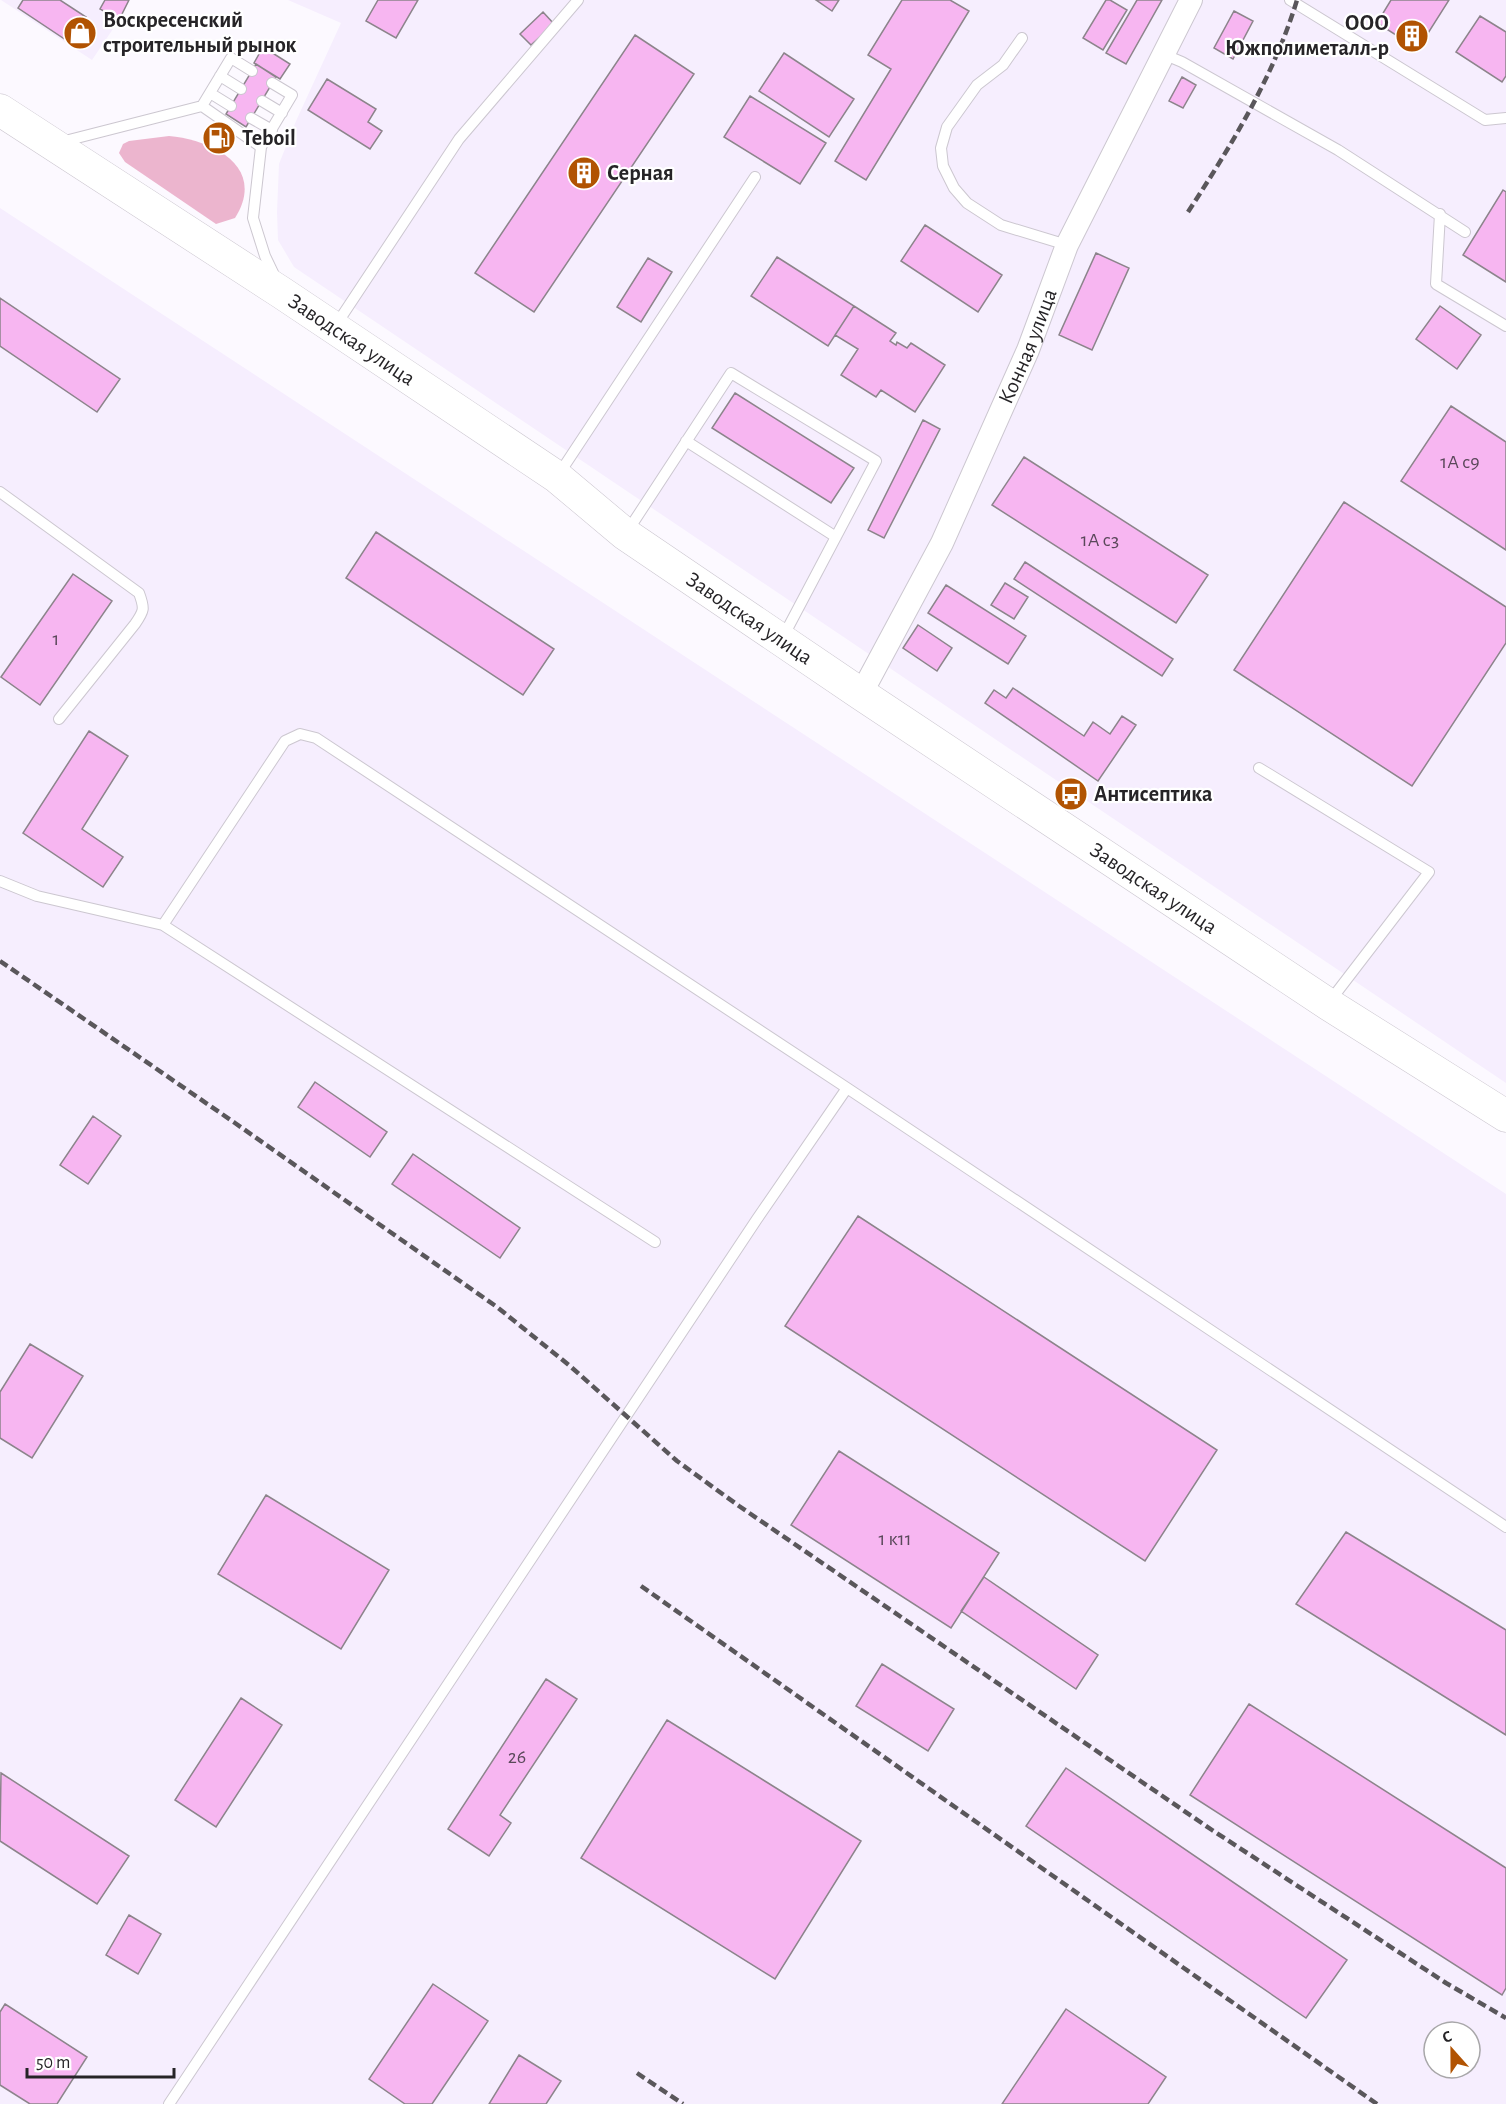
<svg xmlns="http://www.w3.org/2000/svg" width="1506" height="2104" viewBox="0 0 1506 2104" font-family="'Alegreya Sans',sans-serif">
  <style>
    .built { fill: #f6eefe; fill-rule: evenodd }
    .green { fill: #ecb5ce }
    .building { fill: #f7b6f1; stroke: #8c848b; stroke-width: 1.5 }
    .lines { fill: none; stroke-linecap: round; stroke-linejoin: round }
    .lane-casing { stroke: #ccc7d0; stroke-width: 12 }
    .street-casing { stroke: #ccc7d0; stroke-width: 24 }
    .secondary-casing { stroke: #ccc7d0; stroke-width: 33 }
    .lane { stroke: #fff; stroke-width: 10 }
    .street { stroke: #fff; stroke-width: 22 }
    .secondary { stroke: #fff; stroke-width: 32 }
    .rail { stroke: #5a575b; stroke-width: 4.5; stroke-dasharray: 9 4.5; stroke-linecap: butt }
    .labels { text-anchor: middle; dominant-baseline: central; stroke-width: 4.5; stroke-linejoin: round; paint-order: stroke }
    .number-label { font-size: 20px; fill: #5a485a }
    .poi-label { font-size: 22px; font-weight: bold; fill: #262427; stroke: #fff; text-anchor: start }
    .street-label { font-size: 22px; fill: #262427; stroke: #fff }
  </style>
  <rect width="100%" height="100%" fill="#fcf9ff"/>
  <path class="built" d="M1 0H129L119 20 92 60Z
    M288 0H1506V1083L294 267 278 240 277 212 279 164 296 121 341 23Z
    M0 208 1506 1194V2104H0ZM1434 2032H1470V2068H1434Z"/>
  <path class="green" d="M169 136C213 140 267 167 235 218L216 224 125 162 119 153 123 144 129 141Z"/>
  <path class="building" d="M23 0H60L86 17 69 42 18 8Z
    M105 0H129L119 20 100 9Z
    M378 0H418L396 38 366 21Z
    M816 0H839L832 11Z
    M902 0H950L969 11 866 180 835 161 891 69 868 55Z
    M1106 0H1110L1127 10 1103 50 1083 38Z
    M1137 0H1162L1126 64 1106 53Z
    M1391 0H1449L1418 49 1377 23Z
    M1234 11 1253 21 1233 59 1214 48Z
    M543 12 554 24 531 45 520 34Z
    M1480 16 1506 32V76L1502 82 1456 52Z
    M635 35 694 74 534 312 475 273Z
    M263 47 290 64 280 79 254 63Z
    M784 53 854 99 829 137 759 91Z
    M256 64 276 77 246 127 226 114Z
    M1182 77 1196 85 1183 108 1169 101Z
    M327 79 376 109 368 122 382 131 370 149 308 110Z
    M750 96 826 143 800 184 724 137Z
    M1503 190 1506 192V282L1463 255Z
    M925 225 1002 275 978 312 901 261Z
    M1096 253 1129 268 1092 350 1059 335Z
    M777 257 854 306 828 346 751 296Z
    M648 258 672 272 641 322 617 307Z
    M0 298 120 379 97 412 0 346Z
    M854 306 896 333 890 341 896 345 897 342 907 348 911 343 945 365 915 412 881 390 876 397 841 375 858 349 835 335Z
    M1440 306 1481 335 1457 369 1416 339Z
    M735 393 854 468 831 503 712 428Z
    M1451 406 1506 442V550L1401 481Z
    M923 420 940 429 884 538 868 530Z
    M1024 457 1208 575 1176 623 992 505Z
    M1344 502 1506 607V643L1412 786 1234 670Z
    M376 532 554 649 523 695 346 578Z
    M1025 562 1173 659 1162 676 1014 579Z
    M73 574 112 601 40 705 1 677Z
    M1005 583 1028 597 1014 619 991 605Z
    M946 585 1026 636 1008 664 928 613Z
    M918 625 952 648 937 671 903 648Z
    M1013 688 1084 736 1093 722 1110 734 1122 716 1136 725 1098 781 985 703 994 690 1006 698Z
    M89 731 128 756 82 829 123 857 103 887 23 833Z
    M315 1082 387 1132 370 1157 298 1107Z
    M93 1116 121 1136 88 1184 60 1165Z
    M413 1154 520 1228 500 1258 392 1184Z
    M858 1216 1217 1450 1145 1561 785 1326Z
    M30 1344 83 1376 32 1458 0 1438V1392Z
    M839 1451 999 1553 951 1628 791 1525Z
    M266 1495 389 1570 341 1649 218 1574Z
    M1346 1532 1506 1630V1735L1296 1604Z
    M984 1577 1098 1655 1076 1689 961 1611Z
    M882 1664 954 1709 928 1751 856 1706Z
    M546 1679 577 1699 500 1815 511 1823 489 1856 448 1829Z
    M241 1698 282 1725 216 1827 175 1800Z
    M1249 1704 1506 1868V1988L1502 1995 1190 1795Z
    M667 1720 861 1841 775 1979 581 1858Z
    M1066 1768 1347 1960 1306 2018 1026 1826Z
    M1 1773 129 1856 97 1904 0 1841Z
    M129 1915 161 1934 138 1974 106 1955Z
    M433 1984 488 2021 432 2104H405L369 2079Z
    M5 2004 87 2057 57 2104H30L0 2085V2012Z
    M1066 2009 1166 2077 1148 2104H1002Z
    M519 2055 561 2081 546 2104H489Z"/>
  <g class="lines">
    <defs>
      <path id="lane" d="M1290 0 1485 120 1506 118
        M1022 38 1003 65 977 85 947 127 941 148 943 166 954 188 967 203 1001 225 1067 245
        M1163 54 1182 62 1338 150 1465 232
        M220 76 241 89
        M210 93 231 106
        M262 101 282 113
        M202 106 231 58 252 71
        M251 118 272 130
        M61 142 202 106 261 147 253 218 265 256 276 279
        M261 147 292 95 272 83
        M1440 214 1436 284 1506 326
        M336 325 459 139 578 0
        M686 441 836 537
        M559 474 755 177
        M0 492 139 593C145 609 144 611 135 624L59 719
        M627 532 731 373 876 461 782 639
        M1259 768 1429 872 1330 1001
        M0 881 37 896 163 925 655 1242
        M163 925 285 741 300 734 316 738 847 1088 1506 1527
        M169 2104 757 1219 847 1088"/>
      <g id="street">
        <path id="s1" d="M861 694 942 543 1028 350 1067 245 1191 0"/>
      </g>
      <g id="secondary">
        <path id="s2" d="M0 110 282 293 557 477 625 534 861 694 1328 1004 1506 1116"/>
      </g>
    </defs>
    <use href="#lane" class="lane-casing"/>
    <use href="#street" class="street-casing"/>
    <use href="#secondary" class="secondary-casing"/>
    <use href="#lane" class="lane"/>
    <use href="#street" class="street"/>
    <use href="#secondary" class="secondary"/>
    <path class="rail" d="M1188 212C1231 146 1274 76 1297 0
      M0 961 235 1123 497 1307 570 1366 677 1461 739 1506 1212 1830 1446 1983 1506 2018
      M641 1586 1377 2104
      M637 2073 683 2104"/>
  </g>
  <defs>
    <symbol id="shop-disc" viewBox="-11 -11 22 22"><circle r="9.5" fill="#b15302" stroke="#fff"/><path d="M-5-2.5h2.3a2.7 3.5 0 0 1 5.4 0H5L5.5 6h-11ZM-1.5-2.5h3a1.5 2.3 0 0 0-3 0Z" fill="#fff"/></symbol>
    <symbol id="building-disc" viewBox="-11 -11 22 22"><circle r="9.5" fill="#b15302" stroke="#fff"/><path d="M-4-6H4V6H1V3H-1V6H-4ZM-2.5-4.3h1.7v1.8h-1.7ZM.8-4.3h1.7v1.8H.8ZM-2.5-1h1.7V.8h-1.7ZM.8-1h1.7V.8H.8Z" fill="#fff"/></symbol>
    <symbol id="fuel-disc" viewBox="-11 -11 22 22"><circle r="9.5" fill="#b15302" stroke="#fff"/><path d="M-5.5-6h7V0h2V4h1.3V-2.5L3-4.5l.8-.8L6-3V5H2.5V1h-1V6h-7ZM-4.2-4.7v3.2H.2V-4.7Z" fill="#fff"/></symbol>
    <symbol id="bus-disc" viewBox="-11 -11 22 22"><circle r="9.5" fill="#b15302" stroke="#fff"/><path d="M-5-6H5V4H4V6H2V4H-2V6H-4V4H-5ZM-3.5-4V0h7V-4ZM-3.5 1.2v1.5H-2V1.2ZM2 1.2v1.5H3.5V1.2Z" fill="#fff"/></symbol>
  </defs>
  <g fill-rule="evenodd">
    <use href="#shop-disc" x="61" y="14" width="38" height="38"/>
    <use href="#building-disc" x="1393" y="17" width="38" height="38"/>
    <use href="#fuel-disc" x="200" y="119" width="38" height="38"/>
    <use href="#building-disc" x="565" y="154" width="38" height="38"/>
    <use href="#bus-disc" x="1052" y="775" width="38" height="38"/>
  </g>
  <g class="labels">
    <g class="number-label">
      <text x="1460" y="462">1А с9</text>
      <text x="1100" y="540">1А с3</text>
      <text x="56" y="639">1</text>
      <text x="895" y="1539">1 к11</text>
      <text x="517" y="1757">26</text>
    </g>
    <g class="poi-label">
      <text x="103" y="20">Воскресенский<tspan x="103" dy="25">строительный рынок</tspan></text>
      <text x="1389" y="23" text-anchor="end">ООО<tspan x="1389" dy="25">Южполиметалл-р</tspan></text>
      <text x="242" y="138">Teboil</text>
      <text x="607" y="173">Серная</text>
      <text x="1094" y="794">Антисептика</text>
    </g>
    <g class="street-label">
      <text stroke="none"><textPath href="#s2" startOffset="420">Заводская улица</textPath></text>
      <text stroke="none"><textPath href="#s1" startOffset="386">Конная улица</textPath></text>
      <text stroke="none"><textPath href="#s2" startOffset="906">Заводская улица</textPath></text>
      <text stroke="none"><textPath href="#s2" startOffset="1392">Заводская улица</textPath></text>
    </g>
  </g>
  <g transform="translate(1452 2050) rotate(339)"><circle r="28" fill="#ffffff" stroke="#a8a7a9" stroke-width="1.5"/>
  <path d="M0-4.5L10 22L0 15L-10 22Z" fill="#b15302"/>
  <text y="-9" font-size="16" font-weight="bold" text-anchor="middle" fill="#262427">С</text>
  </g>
  <path d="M27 2068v9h147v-9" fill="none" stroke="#262427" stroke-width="3"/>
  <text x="36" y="2068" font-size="18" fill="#262427" stroke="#ffffff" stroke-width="4.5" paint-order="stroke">50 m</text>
</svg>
